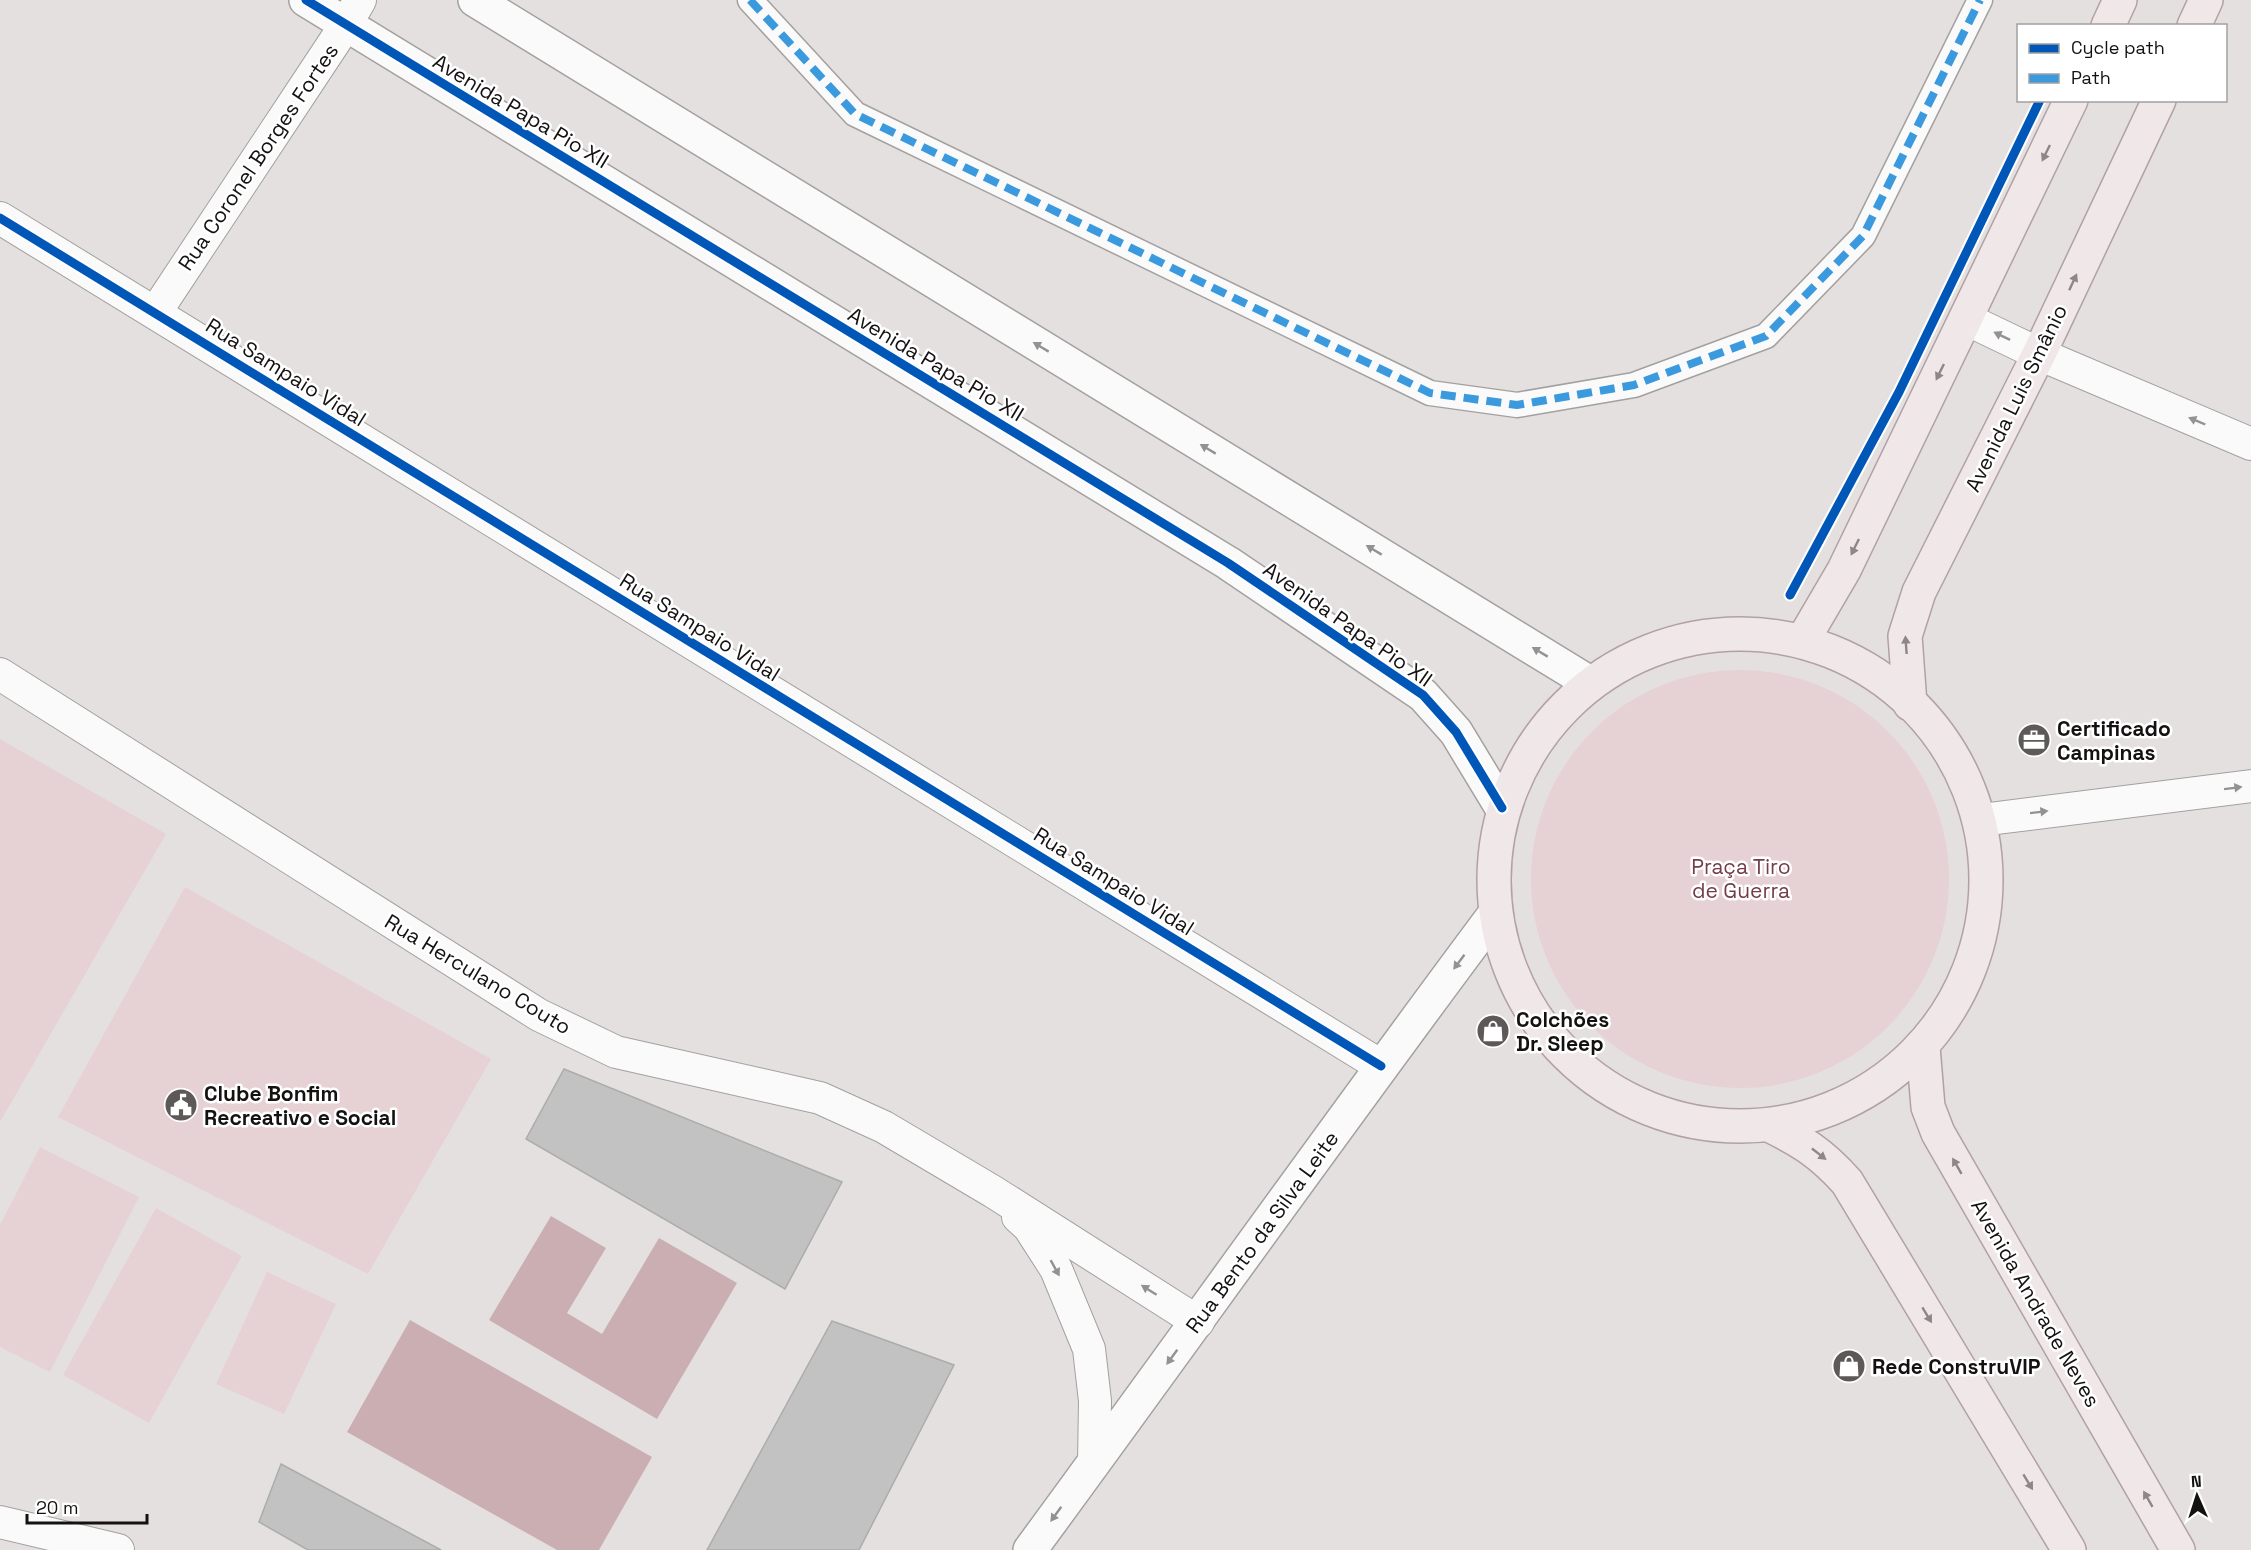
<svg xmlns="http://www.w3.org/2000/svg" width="2251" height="1550" viewBox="0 0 2251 1550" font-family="'Space Grotesk',sans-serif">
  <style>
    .green { fill: #e6d2d4 }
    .water { fill: #caaeb2 }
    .building { fill: #c2c2c2; stroke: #acacab; stroke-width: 1.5 }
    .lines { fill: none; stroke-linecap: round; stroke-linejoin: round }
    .pedestrian-casing { stroke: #a4a0a0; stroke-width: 27 }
    .minor-casing { stroke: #a4a0a0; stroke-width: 34 }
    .tertiary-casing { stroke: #a4a0a0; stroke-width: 36 }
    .secondary-casing { stroke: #a4a0a0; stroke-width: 36 }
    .primary-casing { stroke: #b2a1a4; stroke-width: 36 }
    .pedestrian { stroke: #fbfafa; stroke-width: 24 }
    .minor { stroke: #fbfafa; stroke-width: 32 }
    .tertiary { stroke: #fbfafa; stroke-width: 33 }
    .secondary { stroke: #fbfafa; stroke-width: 33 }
    .primary { stroke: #f0e7e8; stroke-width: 33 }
    .quiet { stroke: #3b9ade; stroke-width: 8; stroke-dasharray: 15 8; stroke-linecap: butt }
    .cycleway-casing { stroke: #fff; stroke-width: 13 }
    .cycleway { stroke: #0057b8; stroke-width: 9 }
    .oneway { fill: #8d8787 }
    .oneway2 { fill: #939191 }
    .labels { text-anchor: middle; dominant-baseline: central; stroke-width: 5; stroke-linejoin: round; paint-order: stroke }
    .street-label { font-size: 21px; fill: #141111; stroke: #fff }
    .poi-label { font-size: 21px; font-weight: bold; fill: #141111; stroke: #fff; text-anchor: start }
    .park-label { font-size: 21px; fill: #733e47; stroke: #fff }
  </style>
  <rect width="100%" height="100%" fill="#e5e0e0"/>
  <path class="green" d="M1531 879a209 209 0 1 1 418 0a209 209 0 1 1-418 0Z
    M0 739 166 834 0 1122Z
    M185 887 491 1059 368 1274 58 1117Z
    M40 1147 139 1197 50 1372 0 1347V1225Z
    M156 1208 242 1256 149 1423 63 1375Z
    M267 1272 336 1304 284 1414 216 1384Z"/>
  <path class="water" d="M551 1216 606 1248 567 1313 602 1334 659 1238 737 1283 657 1419 489 1320Z
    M410 1320 652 1457 599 1550H557L347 1432Z"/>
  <path class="building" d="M564 1069 842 1182 785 1289 526 1139Z
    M832 1321 954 1365 859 1550H707Z
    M281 1464 441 1550H308L259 1522Z"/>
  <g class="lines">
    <defs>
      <path id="pedestrian" d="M750 0 855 114 1430 393 1517 405 1634 385 1766 336 1863 236 1980 0"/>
      <path id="minor" d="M0 218 1381 1066
        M155 313 345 26 360 0
        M1966 319 2039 354 2251 444
        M0 674 539 1015 616 1052 820 1098 884 1127 992 1191 1198 1322
        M1981 820 2251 786
        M1018 1217 1029 1227 1056 1269 1089 1349 1095 1401 1094 1463
        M0 1522 118 1550"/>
      <path id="tertiary" d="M306 0 1228 563 1423 695 1456 732 1502 808
        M475 0 1590 683"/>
      <path id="secondary" d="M1030 1550C1185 1339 1337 1125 1494 915"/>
      <path id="primary" d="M2108 26 2120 0
        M2194 26 2206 0
        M1494 880a246 246 0 1 1 492 0a246 246 0 1 1-492 0Z
        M1803 640 1844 570 2071 100
        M1910 704 1905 636 1919 592 2039 354 2159 100
        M1923 1047 1928 1107 1938 1133 2178 1550
        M1769 1125C1803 1142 1821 1153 1847 1182L2069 1550"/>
    </defs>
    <use href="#pedestrian" class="pedestrian-casing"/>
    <use href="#minor" class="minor-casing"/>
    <use href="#tertiary" class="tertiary-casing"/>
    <use href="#secondary" class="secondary-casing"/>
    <use href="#primary" class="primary-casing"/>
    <use href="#pedestrian" class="pedestrian"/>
    <use href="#minor" class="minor"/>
    <use href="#tertiary" class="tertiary"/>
    <use href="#secondary" class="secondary"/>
    <use href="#primary" class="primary"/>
    <path class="quiet" d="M750 0 855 114 1430 393 1517 405 1634 385 1766 336 1863 236 1980 0"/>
    <defs>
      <path id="cycleway" d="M306 0 1228 563 1423 695 1456 732 1502 808
        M0 218 1381 1066
        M1790 595 1899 392 2040 100"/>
    </defs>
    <use href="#cycleway" class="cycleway-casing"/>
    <use href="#cycleway" class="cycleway"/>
  </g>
  <defs><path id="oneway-solid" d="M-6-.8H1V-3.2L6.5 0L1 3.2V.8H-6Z" transform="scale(1.5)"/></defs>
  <g class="oneway">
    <use href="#oneway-solid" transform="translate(2046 153) rotate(116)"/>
    <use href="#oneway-solid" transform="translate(2073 282) rotate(-65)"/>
    <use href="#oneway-solid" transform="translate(1940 372) rotate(116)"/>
    <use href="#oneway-solid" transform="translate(1855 547) rotate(116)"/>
    <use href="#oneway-solid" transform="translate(1906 645) rotate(-94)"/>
    <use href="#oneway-solid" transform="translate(1819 1154) rotate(38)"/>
    <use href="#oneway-solid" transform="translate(1957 1166) rotate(-120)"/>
    <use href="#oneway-solid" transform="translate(1927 1315) rotate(59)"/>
    <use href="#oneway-solid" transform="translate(2028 1482) rotate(59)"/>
    <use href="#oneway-solid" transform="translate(2148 1499) rotate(-120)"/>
  </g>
  <g class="oneway2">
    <use href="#oneway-solid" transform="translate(2002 336) rotate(-154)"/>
    <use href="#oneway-solid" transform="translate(1041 347) rotate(-149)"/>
    <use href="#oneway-solid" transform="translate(2197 421) rotate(-157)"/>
    <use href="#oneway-solid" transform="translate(1208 449) rotate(-149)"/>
    <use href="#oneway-solid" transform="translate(1374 550) rotate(-149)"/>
    <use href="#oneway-solid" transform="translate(1540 652) rotate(-149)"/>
    <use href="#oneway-solid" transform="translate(2233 788) rotate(-7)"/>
    <use href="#oneway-solid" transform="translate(2039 812) rotate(-7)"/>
    <use href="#oneway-solid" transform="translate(1459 962) rotate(127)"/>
    <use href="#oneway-solid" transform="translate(1055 1268) rotate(61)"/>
    <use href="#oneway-solid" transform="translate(1149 1290) rotate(-148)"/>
    <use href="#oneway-solid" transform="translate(1172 1357) rotate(126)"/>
    <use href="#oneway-solid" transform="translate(1056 1514) rotate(126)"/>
  </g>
  <defs>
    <symbol id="office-disc" viewBox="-11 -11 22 22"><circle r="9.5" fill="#5d5959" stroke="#fff"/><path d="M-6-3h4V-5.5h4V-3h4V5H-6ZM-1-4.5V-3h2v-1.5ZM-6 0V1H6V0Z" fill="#fff"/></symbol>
    <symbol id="shop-disc" viewBox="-11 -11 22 22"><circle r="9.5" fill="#5d5959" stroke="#fff"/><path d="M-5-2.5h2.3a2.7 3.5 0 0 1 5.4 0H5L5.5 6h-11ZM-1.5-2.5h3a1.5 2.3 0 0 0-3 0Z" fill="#fff"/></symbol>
    <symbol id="civic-disc" viewBox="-11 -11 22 22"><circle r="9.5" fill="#5d5959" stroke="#fff"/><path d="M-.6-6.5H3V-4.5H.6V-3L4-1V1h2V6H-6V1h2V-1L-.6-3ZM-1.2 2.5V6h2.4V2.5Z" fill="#fff"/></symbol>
  </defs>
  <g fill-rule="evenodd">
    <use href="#office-disc" x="2015" y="721" width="38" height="38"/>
    <use href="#shop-disc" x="1474" y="1012" width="38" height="38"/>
    <use href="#civic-disc" x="162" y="1086" width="38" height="38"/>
    <use href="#shop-disc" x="1830" y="1347" width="38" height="38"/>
  </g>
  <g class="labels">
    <g class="street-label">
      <text transform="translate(521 111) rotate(31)">Avenida Papa Pio XII</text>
      <text transform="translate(258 157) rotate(-56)">Rua Coronel Borges Fortes</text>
      <text transform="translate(936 364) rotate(31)">Avenida Papa Pio XII</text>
      <text transform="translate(286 372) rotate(32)">Rua Sampaio Vidal</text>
      <text transform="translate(2016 398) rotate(-64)">Avenida Luis Smânio</text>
      <text transform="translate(1348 624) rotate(35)">Avenida Papa Pio XII</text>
      <text transform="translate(700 627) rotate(32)">Rua Sampaio Vidal</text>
      <text transform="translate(1114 881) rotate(32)">Rua Sampaio Vidal</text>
      <text transform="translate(478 974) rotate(31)">Rua Herculano Couto</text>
      <text transform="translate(1262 1232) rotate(-54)">Rua Bento da Silva Leite</text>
      <text transform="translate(2036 1303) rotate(60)">Avenida Andrade Neves</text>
    </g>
    <g class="poi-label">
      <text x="2057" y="728">Certificado<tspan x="2057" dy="24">Campinas</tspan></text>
      <text x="1516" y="1019">Colchões<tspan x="1516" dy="24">Dr. Sleep</tspan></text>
      <text x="204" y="1093">Clube Bonfim<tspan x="204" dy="24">Recreativo e Social</tspan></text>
      <text x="1872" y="1366">Rede ConstruVIP</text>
    </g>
    <g class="park-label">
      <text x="1741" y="866">Praça Tiro<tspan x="1741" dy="24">de Guerra</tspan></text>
    </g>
  </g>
  <rect x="2017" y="24" width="210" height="78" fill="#ffffff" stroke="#a1a0a0" stroke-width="1.5"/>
  <rect x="2029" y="44" width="30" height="9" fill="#0057b8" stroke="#a1a0a0" stroke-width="1.5"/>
  <text x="2071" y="54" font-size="18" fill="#141111">Cycle path</text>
  <rect x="2029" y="74" width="30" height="9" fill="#3b9ade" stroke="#a1a0a0" stroke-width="1.5"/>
  <text x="2071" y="84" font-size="18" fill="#141111">Path</text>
  <g transform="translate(2197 1496) rotate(357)" stroke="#ffffff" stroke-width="4.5" paint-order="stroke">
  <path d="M0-4.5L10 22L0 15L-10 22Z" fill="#141111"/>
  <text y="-9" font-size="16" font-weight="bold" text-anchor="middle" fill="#141111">N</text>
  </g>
  <path d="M27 1514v9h120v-9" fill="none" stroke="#141111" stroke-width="3"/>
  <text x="36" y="1514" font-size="18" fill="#141111" stroke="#ffffff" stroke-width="4.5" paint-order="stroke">20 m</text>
</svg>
